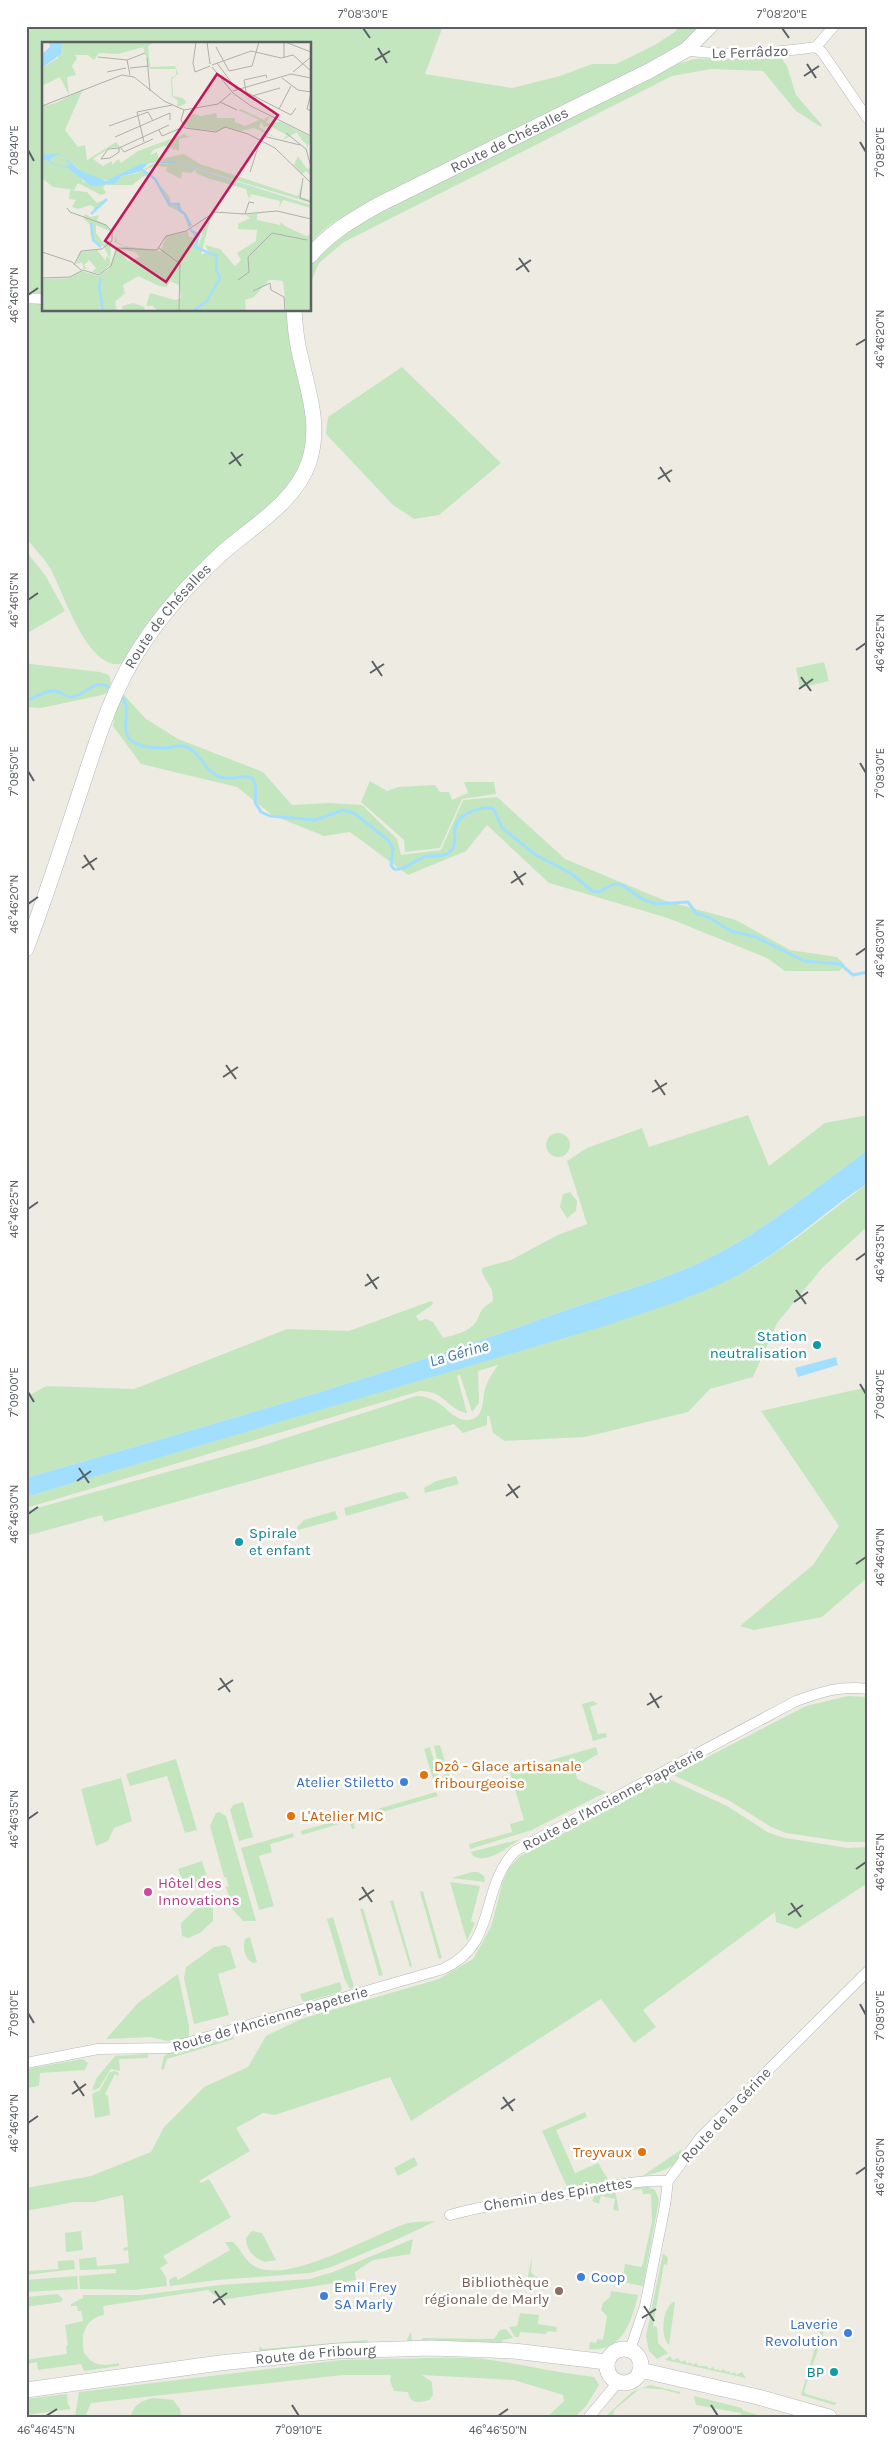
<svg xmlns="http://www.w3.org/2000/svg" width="894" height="2443" viewBox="0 0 894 2443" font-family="Karla,sans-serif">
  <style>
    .green { fill: #c3e6bf }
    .water { fill: #a2dfff }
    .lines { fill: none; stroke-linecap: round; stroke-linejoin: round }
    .stream { stroke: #a2dfff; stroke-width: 3 }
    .street-casing { stroke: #b4b7bb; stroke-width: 11 }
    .secondary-casing { stroke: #b5b9be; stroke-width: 16 }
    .street { stroke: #fff; stroke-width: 10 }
    .secondary { stroke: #fff; stroke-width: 15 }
    .ticks { fill: none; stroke: #5b6064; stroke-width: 2 }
    .culture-dot { fill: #0f9aa8; stroke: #fff; stroke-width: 2 }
    .food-dot { fill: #e8710a; stroke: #fff; stroke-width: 2 }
    .shop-dot { fill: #3f7fe0; stroke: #fff; stroke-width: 2 }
    .hotel-dot { fill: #d1479c; stroke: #fff; stroke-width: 2 }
    .education-dot { fill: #8d6e63; stroke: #fff; stroke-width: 2 }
    .labels { text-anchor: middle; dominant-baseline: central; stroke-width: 5; stroke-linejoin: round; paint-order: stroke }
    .street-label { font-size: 15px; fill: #5b6064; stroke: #fff }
    .culture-label { font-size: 15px; fill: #0d838f; stroke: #fff; text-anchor: end }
    .food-label { font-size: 15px; fill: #c56008; stroke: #fff; text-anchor: start }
    .shop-label { font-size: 15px; fill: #366cbe; stroke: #fff; text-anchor: end }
    .hotel-label { font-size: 15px; fill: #b23c85; stroke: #fff; text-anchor: start }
    .education-label { font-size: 15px; fill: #785e54; stroke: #fff; text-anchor: end }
    .water-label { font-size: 16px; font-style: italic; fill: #3c7aa8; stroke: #fff }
    .inset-river { fill: none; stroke: #a2dfff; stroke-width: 2.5 }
    .inset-road { fill: none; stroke: #afafac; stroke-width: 1 }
    .view { fill: #c2185b; fill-opacity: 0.15; stroke: #c2185b; stroke-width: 2.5 }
    .inset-edge { fill: none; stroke: #5b6064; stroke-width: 2.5 }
    .neatline { fill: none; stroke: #5b6064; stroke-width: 2 }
    .ticks-label { font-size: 12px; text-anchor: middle; fill: #5b6064 }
  </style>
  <rect width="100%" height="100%" fill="#eeebe3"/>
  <path class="green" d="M26 26H443L425 74 512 88 560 76 592 64H616L655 45 676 31 679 26H705L681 48 374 200C352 212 325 223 310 245V44H44V310H286L292 354 309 423 304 461 281 497 124 663C88 675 63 590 50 568 44 558 34 548 26 538Z
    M779 55 787 66 796 95 822 125 821 127 796 111 763 71 711 69 672 76 344 242 319 263 310 284C310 279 309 273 310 268 316 246 360 222 379 211L673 65 695 59Z
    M402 367 501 463 439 515 414 519 393 505 326 434 328 417Z
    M26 551 45 575 65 611 26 634Z
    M26 662 31 664 100 672 109 675 111 682 107 693 102 695 41 708 26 707Z
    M824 662 829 681 800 688 796 668Z
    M123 694 146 719 178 739 263 772 292 805 329 803 362 805 397 839 401 855 441 850 463 800 497 797 565 859 666 901 736 920 790 950 837 957 845 965 839 971H785L767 958 668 918 549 883 487 825 466 851 408 875 350 832 324 836 272 815 237 787 141 764 113 726 115 711Z
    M370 781 387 791 398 787 435 785 440 792H449L452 800 468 793 464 782H494L496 794 462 799 440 848 405 852 404 840 361 802Z
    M748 1115 769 1166 825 1123 868 1115V1150C818 1186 768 1228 713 1256 663 1282 607 1295 555 1314 381 1377 203 1427 26 1478V1397L46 1386 134 1389 287 1329 349 1331 431 1301 433 1303 432 1305 416 1316 419 1321 426 1319 433 1322 443 1338C454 1335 469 1332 476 1322 483 1309 478 1311 493 1301L492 1290 482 1273V1268L511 1260 558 1235 587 1224 567 1161 587 1148 642 1128 649 1147Z
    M546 1145a12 12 0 1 1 24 0a12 12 0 1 1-24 0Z
    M868 1183V1226L823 1267 777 1323 753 1377 710 1389 688 1412 585 1437 505 1441 493 1433 489 1416H487V1425L463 1433 454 1424 104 1522 102 1515 26 1536V1511L258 1447 416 1396C444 1396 449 1421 468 1420 485 1419 482 1400 485 1389 488 1379 493 1373 498 1365L478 1371 479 1403 472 1412 460 1375 457 1376 467 1413C446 1409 446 1391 420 1391L26 1508V1497L510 1353 691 1296 755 1266 795 1239Z
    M570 1192 577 1201 576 1211 567 1218 560 1207 563 1194Z
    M868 1387V1577L822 1617 754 1630 740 1626 813 1565 839 1526 761 1411Z
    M456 1476 459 1484 425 1493 424 1488 436 1481Z
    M400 1492H405L409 1498 346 1516 344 1508Z
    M335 1511 338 1519 298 1530 297 1527 304 1520Z
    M848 1696 868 1697V1842H847L786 1833 771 1827 730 1801 673 1775 806 1706Z
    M593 1701 598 1704 590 1707 598 1734 606 1733 607 1737 593 1741 582 1704Z
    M440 1745 451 1782 445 1784 442 1776 445 1775 441 1759H437L434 1746Z
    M430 1747 439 1778 433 1779 424 1749Z
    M596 1747 598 1754 575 1768 577 1779 606 1792 532 1830 470 1849 469 1844 512 1832 510 1824 524 1820 510 1772Z
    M176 1759 197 1830 185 1833 167 1776 130 1786 126 1774Z
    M121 1778 132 1821 114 1828 108 1841 96 1846 81 1789Z
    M667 1778 727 1806 769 1833 785 1838 848 1848 868 1847V1883L797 1929 776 1922 775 1912 643 2010 656 2027 634 2043 601 1999 411 2121 390 2077 275 2115 263 2113 236 2128 250 2151 199 2181 201 2183 209 2179 231 2217 163 2256 168 2263 160 2268 166 2277 167 2286 134 2290 80 2289 79 2276 116 2273V2269L80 2270 79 2259 96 2257 97 2266 129 2263 128 2250 124 2251 123 2248 128 2247 123 2195 94 2202H74L26 2211V2188L91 2176 151 2152 164 2127 204 2087 248 2067 266 2036 301 2019 439 1979 473 1959 491 1927 503 1881 509 1868 520 1856Z
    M436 1792 438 1796 358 1819 357 1815Z
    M243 1802 253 1837 239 1841 230 1810 233 1805Z
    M219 1812 226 1816 256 1921H243L233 1910 226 1887 229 1886 226 1877H224L210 1826 216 1813Z
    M352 1816 355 1828 352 1829 349 1821 302 1835 301 1831Z
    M293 1833 294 1837 270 1844 272 1852 259 1856 274 1906 259 1910 241 1848Z
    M521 1839C508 1846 488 1865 473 1856L471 1852Z
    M202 1861 209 1883 186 1891 178 1869Z
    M472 1872H478L484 1876 485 1882 452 1878Z
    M450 1882 480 1886 471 1921 475 1923 467 1941Z
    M423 1891 442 1958 439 1959 420 1892Z
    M393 1900 412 1966 410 1967 390 1901Z
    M213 1904V1921L200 1933 188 1938 182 1936 181 1923 196 1909Z
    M363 1908 383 1975 379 1976 360 1909Z
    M333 1917 354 1987 350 1989 345 1980 327 1919Z
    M250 1937 257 1962 254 1963C245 1960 242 1947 245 1939Z
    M225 1945 230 1948 236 1968 218 1974 229 2015 194 2024 184 1978 186 1967 214 1947Z
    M178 1974 189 2026V2038L167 2041 151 2037 106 2039 138 2003Z
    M340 1982 342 1989 340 1992 305 2002 302 2000 300 1994Z
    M233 2037 234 2039 167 2059 164 2069 161 2070 164 2056 168 2053Z
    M147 2054 149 2056 147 2058 119 2059 120 2071 111 2069 99 2088 92 2091 96 2079 115 2056Z
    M83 2059 88 2063 85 2070 40 2073 39 2086 26 2088V2069Z
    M115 2071 119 2073 118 2076 115 2074 105 2094 108 2096 110 2115 95 2118 92 2094 100 2090 110 2072Z
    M585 2112 587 2117 556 2130 575 2173 598 2163 609 2181 567 2187 542 2131Z
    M682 2149C681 2169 657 2172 641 2177Z
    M414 2157 418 2165 398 2176 394 2168Z
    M646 2186 655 2190 659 2200 643 2286 622 2282 625 2264 642 2267 652 2222 651 2194H643L642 2189 627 2191 626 2187Z
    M612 2190H615L619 2211 613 2210 615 2199 601 2196 599 2204 592 2201 595 2195 611 2193Z
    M436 2221 398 2239 331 2267 310 2273 217 2280 170 2286 169 2280 176 2276 178 2280 230 2250 225 2242H233C242 2250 245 2262 256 2267 289 2284 372 2235 405 2224 415 2221 426 2222 436 2221Z
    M81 2231 83 2250 66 2252 65 2233Z
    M252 2231 262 2233 276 2260 265 2262C254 2258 246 2250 246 2238Z
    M413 2239 410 2254 373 2260 355 2272 356 2280 221 2300 208 2290 103 2306 104 2315C85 2318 80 2336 84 2353 94 2367 103 2366 119 2363V2366L84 2371 81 2364 38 2370 37 2362 27 2364V2360L31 2359 67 2354 66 2346 68 2345 65 2325 83 2321 81 2311H78L77 2306H71V2304L83 2298V2295H141L220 2285 310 2279 333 2272Z
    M663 2253 668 2258 667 2265 664 2264 653 2326 657 2327 658 2343 668 2353 657 2359 649 2351 646 2336Z
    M532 2256 531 2272 536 2277 545 2279 543 2290 526 2286Z
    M74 2260 75 2269 26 2275V2264L28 2271 58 2269V2261Z
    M77 2276 78 2289 26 2292V2280Z
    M611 2291 638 2295C632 2321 622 2353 589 2349L590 2342 596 2343 597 2339 603 2340 607 2316 601 2310 603 2303 610 2297Z
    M58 2294 63 2299 61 2302 26 2307V2297Z
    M673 2302H675L669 2345C660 2336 662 2310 673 2302Z
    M520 2313 539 2315 538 2324 557 2327 556 2332 547 2331 546 2334 520 2332 519 2337H515L509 2327 517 2326Z
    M823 2321 827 2323 804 2391 806 2394 837 2403 834 2405 801 2395Z
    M506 2329 513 2338 503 2340 500 2344 408 2342 407 2339 411 2332 412 2341H422V2338L494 2339 500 2330Z
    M367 2340 370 2344 261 2353 259 2350 260 2346 263 2349Z
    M670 2356 673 2360 678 2358 681 2362 685 2360 687 2364 690 2362 693 2365 696 2363 699 2366H707L709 2369 713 2367 715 2370 718 2369 720 2371 724 2369 726 2372 729 2371 731 2374 735 2372 736 2375 742 2372 746 2378 665 2360Z
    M428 2358C449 2358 470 2357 491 2360 525 2365 559 2373 594 2377L599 2385 586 2406 575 2417H547L564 2401 563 2395 514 2380 422 2375 432 2382 433 2395 429 2400C419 2403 410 2404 408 2392L394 2391 390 2381 391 2375H342L91 2403 85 2417H75L79 2392 341 2360Z
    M650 2385 680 2392V2394L661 2389 641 2388 614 2410 613 2417H605L632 2392Z
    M67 2394 68 2404 71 2409 26 2415V2399Z
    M694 2396 742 2408V2410L764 2417H741V2413L696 2405Z
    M154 2398 173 2400 180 2409 181 2417H131C133 2404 143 2400 154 2398Z"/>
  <path class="water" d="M868 1150V1183C829 1208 796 1240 757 1264 713 1292 657 1308 608 1325L26 1497V1478C203 1427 381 1377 555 1314 607 1295 663 1282 713 1256 768 1228 818 1186 868 1150Z
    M836 1357 838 1365 798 1377 795 1368Z"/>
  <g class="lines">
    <path class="stream" d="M120 695C136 707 114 735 137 744 144 747 156 748 164 748 170 748 177 745 183 746 201 750 203 771 220 777 239 783 260 762 255 802L261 812 270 816 315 820 343 810 354 813 388 840 393 849 391 865 394 869C404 871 412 862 422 858 430 853 440 859 448 853 457 848 454 837 455 828 458 813 480 807 493 808L502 828 536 855 572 874 592 891 599 892 614 884 622 885 644 900 657 904 688 902 696 913 710 918 731 931 756 937 804 961 840 964 853 975 868 972
      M26 701C35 697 46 690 56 691 61 692 65 696 70 697 86 698 93 674 113 690"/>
    <defs>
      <path id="street" d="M816 47 834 26
        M686 50C729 57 773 53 816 47L822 52 868 119
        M26 298 44 299
        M26 2063 98 2049 169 2048 443 1969C499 1943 478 1891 515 1851L796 1701C821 1692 841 1685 868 1689
        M450 2215C493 2203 537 2199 581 2192 610 2187 638 2179 668 2181
        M630 2350 645 2306 665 2205 668 2181 700 2138 868 1971
        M589 2417 618 2382"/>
      <g id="secondary">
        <path id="s1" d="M310 256C329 233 352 220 378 205L649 71 686 50 710 26"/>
        <path id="s2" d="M26 949C45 899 62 847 79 795 96 744 111 691 142 645 164 611 191 582 221 554 251 527 295 503 309 462 321 425 308 391 300 355 296 340 295 325 294 310"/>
        <circle cx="624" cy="2366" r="17"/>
        <path d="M640 2370 758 2397 829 2417"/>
        <path id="s3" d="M26 2390 220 2363 337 2351 431 2348 514 2351 607 2362"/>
      </g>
    </defs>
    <use href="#street" class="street-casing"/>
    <use href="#secondary" class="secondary-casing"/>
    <use href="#street" class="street"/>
    <use href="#secondary" class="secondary"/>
  </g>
  <path class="ticks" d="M363 28 370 38M782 28 789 38M378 48 387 63M375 60 390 51M807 64 816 78M804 76 819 66M860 142 866 152M28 150 34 161M519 258 529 272M516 270 531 260M28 295 38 288M856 345 866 339M231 452 241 466M229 464 243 454M660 467 670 482M658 479 672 470M28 600 38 593M856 650 866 643M372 661 382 676M370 673 384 664M801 677 811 691M799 689 813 679M860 763 866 773M28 771 34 781M84 855 94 870M82 868 97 858M514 871 523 885M511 883 526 873M28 904 38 897M856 955 866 948M226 1065 236 1079M223 1077 238 1067M655 1080 665 1095M652 1092 667 1083M28 1209 38 1202M856 1260 866 1253M367 1274 377 1289M365 1286 379 1277M796 1290 806 1304M794 1302 808 1292M860 1384 866 1394M28 1392 34 1402M79 1468 89 1483M77 1481 91 1471M508 1484 518 1498M506 1496 520 1486M28 1514 38 1507M856 1564 866 1557M220 1678 230 1692M218 1690 233 1680M650 1693 659 1708M647 1705 662 1696M28 1819 38 1812M856 1869 866 1862M362 1887 372 1902M359 1900 374 1890M791 1903 801 1917M788 1915 803 1905M860 2004 866 2015M28 2013 34 2023M74 2081 84 2096M72 2094 86 2084M503 2097 513 2111M501 2109 515 2099M28 2123 38 2116M856 2174 866 2167M215 2291 225 2305M213 2303 227 2293M644 2306 654 2321M642 2318 656 2309M292 2405 299 2416M711 2405 718 2416M46 2416 57 2409M498 2416 508 2409"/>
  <g class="culture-dot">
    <circle cx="817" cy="1345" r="5"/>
    <circle cx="239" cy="1542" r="5"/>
    <circle cx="834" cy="2372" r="5"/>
  </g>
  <g class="food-dot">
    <circle cx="424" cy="1775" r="5"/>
    <circle cx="291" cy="1816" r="5"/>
    <circle cx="642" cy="2152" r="5"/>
  </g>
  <g class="shop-dot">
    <circle cx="404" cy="1782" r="5"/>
    <circle cx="581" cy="2277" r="5"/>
    <circle cx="324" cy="2296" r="5"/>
    <circle cx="848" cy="2333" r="5"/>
  </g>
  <circle class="hotel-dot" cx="148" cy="1892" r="5"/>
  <circle class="education-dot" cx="559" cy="2291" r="5"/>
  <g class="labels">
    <g class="street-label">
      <text transform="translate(750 52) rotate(-2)">Le Ferrâdzo</text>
      <text stroke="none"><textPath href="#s1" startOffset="232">Route de Chésalles</textPath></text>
      <text stroke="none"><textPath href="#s2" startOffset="365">Route de Chésalles</textPath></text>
      <text transform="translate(613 1799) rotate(-28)">Route de l'Ancienne-Papeterie</text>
      <text transform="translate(270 2019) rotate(-16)">Route de l'Ancienne-Papeterie</text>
      <text transform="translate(726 2115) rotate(-47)">Route de la Gérine</text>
      <text transform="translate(558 2194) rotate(-9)">Chemin des Epinettes</text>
      <text stroke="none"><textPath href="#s3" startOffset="292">Route de Fribourg</textPath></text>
    </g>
    <g class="culture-label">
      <text x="807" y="1336">Station<tspan x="807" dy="17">neutralisation</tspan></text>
      <text x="249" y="1533" text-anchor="start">Spirale<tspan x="249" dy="17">et enfant</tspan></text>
      <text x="824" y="2372">BP</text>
    </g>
    <g class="food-label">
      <text x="434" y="1766">Dzô - Glace artisanale<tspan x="434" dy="17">fribourgeoise</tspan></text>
      <text x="301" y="1816">L'Atelier MIC</text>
      <text x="632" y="2152" text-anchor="end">Treyvaux</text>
    </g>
    <g class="shop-label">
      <text x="394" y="1782">Atelier Stiletto</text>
      <text x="591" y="2277" text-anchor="start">Coop</text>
      <text x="334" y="2287" text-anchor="start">Emil Frey<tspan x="334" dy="17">SA Marly</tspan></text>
      <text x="838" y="2324">Laverie<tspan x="838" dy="17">Revolution</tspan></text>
    </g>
    <g class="hotel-label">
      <text x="158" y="1883">Hôtel des<tspan x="158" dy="17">Innovations</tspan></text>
    </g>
    <g class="education-label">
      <text x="549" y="2282">Bibliothèque<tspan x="549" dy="17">régionale de Marly</tspan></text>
    </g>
    <g class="water-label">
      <text transform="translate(459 1353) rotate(-16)">La Gérine</text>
    </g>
  </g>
  <g transform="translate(42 42)">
    <rect width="269" height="269" fill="#eeebe3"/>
    <path d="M18 0H112L106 4 108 25 133 24 136 32 130 37 131 54 140 56 144 59 143 62 135 65 136 59 130 54 129 36 134 33V27H108L101 5 76 12 57 11 52 18 46 13H33L35 16 30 24 34 33 25 35 27 53 18 35 0 44V26L16 16ZM41 47 23 88 36 105 43 103 45 118 74 100 78 105 67 106 51 117 61 124 70 119V123L76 117 79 121 72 126 96 109 142 92 148 95 137 97V109L123 104 111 108 108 113 115 110 117 117 142 112 158 122 256 154 259 144V155L269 158V161L130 119 98 122 68 139 53 136 43 139 38 127 20 115 37 129 41 140 74 141 80 134 96 131 110 122 133 121 269 163V166L241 158 237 166 238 159 209 152 207 157 204 147 165 136 154 131 153 128 149 131 140 130 139 137 124 129 125 125 112 124 103 128 110 134H102L90 143H64L61 145 64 151 59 153 36 141 32 148 11 145 0 136V115L6 119 14 112 18 114 12 111 6 115 0 113V64L14 61ZM199 67 222 78 226 74 230 77 227 76 224 81 239 80 269 95V99L264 107 265 103 259 97 260 92 258 96 255 90 241 98 245 93 228 84 222 85 219 80 217 85 234 96 212 86 199 89 185 85 175 89 146 86 140 80 147 77 149 71 159 74 174 71 175 76H193V80L203 84 217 78 196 68ZM256 114 265 127 269 126V134L264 129 260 132 252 123ZM111 135 127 154 129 161H136L149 181 147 187 141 171 126 164 125 155ZM28 148 45 150 55 161 66 156 52 169V165L48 163 36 167 30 165 34 158 27 157ZM221 171 215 172V178L238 183 241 171 239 180 243 184 264 194 269 192V269H244L241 239 234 238H227L212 255 203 258 204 269H115L111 264H104L108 251 133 258 139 256 137 243 128 239 125 245 117 244 96 234 81 243 83 251 73 260 75 269H0V237L27 236 40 229 57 234 67 227 73 208 83 205 73 200 74 193 75 200 82 204 119 209 124 194 146 189 147 195H153L148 188 157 192 156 205 166 174H169L159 213 166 209 163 203 178 207 193 224 199 218 195 211 214 199 215 188 196 187V182L208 176 204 173ZM77 207 93 210 98 215 86 219ZM43 172 49 175 57 173 55 178 66 184 69 190 54 183V191L62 202 69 198 68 223 58 232 50 230 54 226 47 218 42 223 45 227H42L40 220 34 222 38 210 55 208 64 219V214L68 217 62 205 52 198 48 190 50 184 41 176ZM91 261 103 265 102 269H81L80 264Z" fill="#c3e6bf" fill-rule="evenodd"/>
    <path d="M7 0 19 1V12L0 26V12L8 5ZM16 111 41 130 64 139 98 122 130 119 269 163 133 121H107L97 130 80 134 74 141 49 144 26 126 0 117V113ZM16 112 21 115 28 123 22 125 8 121V117Z" fill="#a2dfff" fill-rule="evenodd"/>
    <path class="inset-river" d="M99 127 113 137 127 162H137V168L143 172 149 184M49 172 65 157M49 181 51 198 59 205M148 188 157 193 153 205 175 214 174 227 178 236 165 259 151 269M59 235 57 245 61 269"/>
    <path class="inset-road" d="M154 0 151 21 153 30 168 24M165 0 168 22M243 0 269 10M174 5 187 29 210 24 217 0M56 15 85 18 103 11M105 16 108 49M242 16V0M85 18 88 33M175 21 195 48M170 23 209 9 239 16 251 13 269 29M170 25 191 51M88 26 107 24M65 30 84 26M251 30 269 15M225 36 224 33 202 38 204 50 249 73 254 66M240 36 256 48 269 50M191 49 249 32 269 36M191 51 209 64 269 94M269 51 265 67 269 69M210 54 238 46M178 60 195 68M0 64 80 33 92 35 122 59 142 68 176 62 189 51M237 67 249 44M142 68 139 78 143 86 174 90 183 85 206 92 233 106 269 141M67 84 106 70 111 79M117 88 120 94 139 86M244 91 264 107 269 125M221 94 258 103M73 95 128 71V78M102 100 95 70 130 63M78 105 82 110 111 97M77 106V110L68 116 59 117 66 107 77 106 127 83M208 130 218 99M261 136 258 156 269 160M25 166 28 170 64 183 70 189V199M203 172 207 160 212 161M117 206 138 222 137 269M0 210 30 220 39 228M32 223 39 209 60 207 70 199M0 236 28 235 41 228 57 233 69 224 75 206 115 208 124 194 144 189 173 170 202 172 235 169 269 177M196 238 207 230 206 215 230 191 265 198M211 249 228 241 229 248 242 255 243 269"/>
    <path class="view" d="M175 32 236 73 124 240 63 199Z"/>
    <rect width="269" height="269" class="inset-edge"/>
  </g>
  <rect width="894" height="2443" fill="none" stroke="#ffffff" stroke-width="55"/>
  <rect x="28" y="28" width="838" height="2388" class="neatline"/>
  <g class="ticks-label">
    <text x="363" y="18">7°08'30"E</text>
    <text x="782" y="18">7°08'20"E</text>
    <text transform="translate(14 150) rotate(-90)" y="4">7°08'40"E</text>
    <text transform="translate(880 152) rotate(-90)" y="4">7°08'20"E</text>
    <text transform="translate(14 295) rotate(-90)" y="4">46°46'10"N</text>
    <text transform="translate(880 339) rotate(-90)" y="4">46°46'20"N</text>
    <text transform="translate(14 600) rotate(-90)" y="4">46°46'15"N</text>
    <text transform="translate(880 643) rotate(-90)" y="4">46°46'25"N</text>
    <text transform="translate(14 771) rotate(-90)" y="4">7°08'50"E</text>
    <text transform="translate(880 773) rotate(-90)" y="4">7°08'30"E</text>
    <text transform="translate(14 904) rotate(-90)" y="4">46°46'20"N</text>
    <text transform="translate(880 948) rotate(-90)" y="4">46°46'30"N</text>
    <text transform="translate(14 1209) rotate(-90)" y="4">46°46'25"N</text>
    <text transform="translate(880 1253) rotate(-90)" y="4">46°46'35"N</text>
    <text transform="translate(14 1392) rotate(-90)" y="4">7°09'00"E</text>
    <text transform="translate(880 1394) rotate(-90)" y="4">7°08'40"E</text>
    <text transform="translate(14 1514) rotate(-90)" y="4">46°46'30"N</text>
    <text transform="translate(880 1557) rotate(-90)" y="4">46°46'40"N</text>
    <text transform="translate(14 1819) rotate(-90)" y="4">46°46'35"N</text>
    <text transform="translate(880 1862) rotate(-90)" y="4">46°46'45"N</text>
    <text transform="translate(14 2013) rotate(-90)" y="4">7°09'10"E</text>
    <text transform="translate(880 2015) rotate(-90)" y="4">7°08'50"E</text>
    <text transform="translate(14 2123) rotate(-90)" y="4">46°46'40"N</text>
    <text transform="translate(880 2167) rotate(-90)" y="4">46°46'50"N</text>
    <text x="46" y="2434">46°46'45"N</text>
    <text x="299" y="2434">7°09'10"E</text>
    <text x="498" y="2434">46°46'50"N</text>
    <text x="718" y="2434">7°09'00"E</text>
  </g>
</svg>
